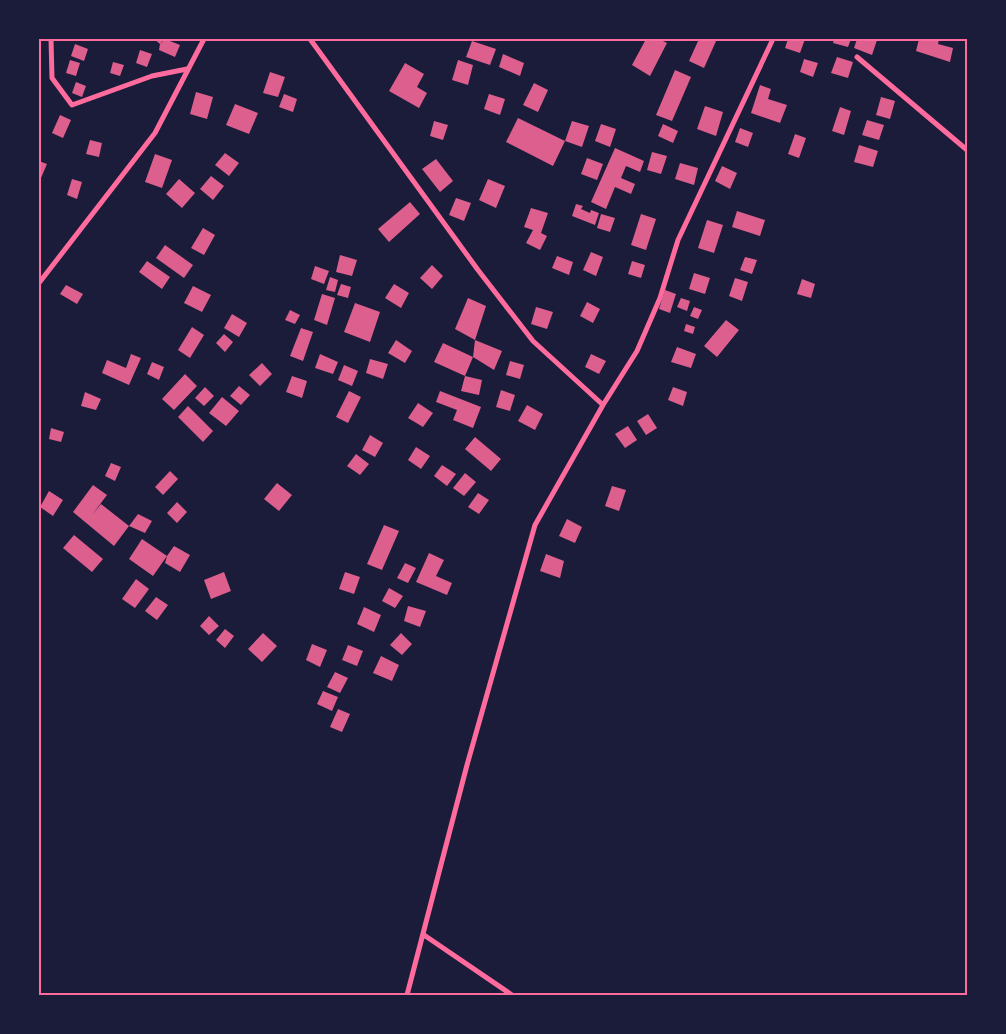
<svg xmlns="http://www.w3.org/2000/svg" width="1006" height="1034" viewBox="0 0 1006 1034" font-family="Barlow,sans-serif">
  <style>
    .building { fill: #dd5f8e }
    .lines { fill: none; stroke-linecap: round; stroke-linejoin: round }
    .minor { stroke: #ff6b9d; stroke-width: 5 }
    .neatline { fill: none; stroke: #ff6b9d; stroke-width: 2 }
  </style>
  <rect width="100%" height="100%" fill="#1b1b3a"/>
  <path class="building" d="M154 39H164L160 44 165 39 180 45 175 57 159 50 160 44Z
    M646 39H659L667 43 650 76 632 65Z
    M699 39H717L704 68 689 61Z
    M788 39H805L800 53 785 48Z
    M834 39H851L848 47 833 43Z
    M857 39 877 40 872 55 854 48Z
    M919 39H939L938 44 953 48 950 62 916 51Z
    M472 41 496 49 490 65 466 57Z
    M75 44 88 49 84 61 71 56Z
    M140 50 152 54 147 67 136 63Z
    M503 54 524 63 520 76 499 67Z
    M837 57 853 62 848 78 831 73Z
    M804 59 818 63 813 77 800 72Z
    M70 60 80 63 76 76 66 73Z
    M458 60 473 65 468 85 452 80Z
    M113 62 124 65 120 76 110 73Z
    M405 63 424 74 417 87 427 93 419 108 389 91Z
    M675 70 691 77 672 121 656 115Z
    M270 72 285 77 278 97 263 93Z
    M76 82 86 86 82 97 72 93Z
    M534 83 548 90 538 112 523 105Z
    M760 85 771 89 768 99 787 105 780 123 751 113Z
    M196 92 213 97 207 119 190 114Z
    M284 94 297 99 293 112 279 107Z
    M489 94 505 99 500 115 484 109Z
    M881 97 895 101 890 119 876 115Z
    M235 104 258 113 249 134 226 125Z
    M705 106 723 112 716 136 697 129Z
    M840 107 851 111 844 135 832 131Z
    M60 115 71 120 63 138 52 133Z
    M518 118 565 141 553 166 506 142Z
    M867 120 884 125 879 140 862 135Z
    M434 121 448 125 443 140 430 136Z
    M572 121 589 126 582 147 565 141Z
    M601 124 616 129 610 147 595 141Z
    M663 124 678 131 673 143 658 136Z
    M740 128 753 133 748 147 735 142Z
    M795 134 806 138 799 158 788 154Z
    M90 140 102 143 99 157 86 154Z
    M859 145 878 151 873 167 854 162Z
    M615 148 644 161 640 172 626 166 621 178 635 184 631 194 615 187 606 209 591 202Z
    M652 152 667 156 661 174 647 170Z
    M225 153 239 163 229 176 215 165Z
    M155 154 172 160 162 188 145 182Z
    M587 158 603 164 597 180 581 174Z
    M436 159 453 181 440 192 422 169Z
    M39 161 47 164 41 178 39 177Z
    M680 163 698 168 694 185 675 179Z
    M722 166 737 173 730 189 715 181Z
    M211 176 224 186 213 200 200 189Z
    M72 179 82 182 77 199 67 195Z
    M179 179 195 193 182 208 166 194Z
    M488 179 505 186 496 208 479 200Z
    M456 198 471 203 464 221 449 215Z
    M410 202 420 214 389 242 378 229Z
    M576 204 583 206 581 209 590 213 591 210 599 213 595 225 572 216Z
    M531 208 548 213 541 233 547 236 540 250 526 243 533 230 524 227Z
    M737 211 765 220 760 236 732 227Z
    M601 214 615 218 610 232 597 228Z
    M641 214 656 219 646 250 631 245Z
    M707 220 723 225 714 253 698 248Z
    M203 228 215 235 204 255 191 248Z
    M165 245 193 265 184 278 156 258Z
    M591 252 603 257 596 276 583 270Z
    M340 255 357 260 352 276 336 272Z
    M557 256 573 262 569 275 552 268Z
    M745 257 757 260 752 274 740 270Z
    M147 261 170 277 162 289 139 272Z
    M632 261 645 265 641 278 628 274Z
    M432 265 443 276 432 289 420 278Z
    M315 266 329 271 324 284 311 279Z
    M694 273 710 278 705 294 689 289Z
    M330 277 338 280 335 292 326 290Z
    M735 278 748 282 742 301 729 296Z
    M802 279 815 284 811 298 797 294Z
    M341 284 351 287 348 298 337 295Z
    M394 284 409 293 401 308 385 298Z
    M66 285 83 294 77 304 60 294Z
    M193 286 211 295 202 312 184 303Z
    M665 290 676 294 670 313 659 309Z
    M322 294 335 298 327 325 314 320Z
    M468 298 486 306 475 340 455 329Z
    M681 298 690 301 687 311 677 307Z
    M587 302 600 309 593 323 580 316Z
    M355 303 380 312 370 342 344 332Z
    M536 307 553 312 547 329 531 324Z
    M694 307 702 310 698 319 690 316Z
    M290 310 300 315 295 324 285 320Z
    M232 314 247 323 239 337 224 328Z
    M726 320 739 330 717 357 704 346Z
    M686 324 695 327 693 334 684 331Z
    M192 327 204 335 190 358 178 350Z
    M301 328 313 332 303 361 290 356Z
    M224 334 233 342 225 352 216 343Z
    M396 340 412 351 405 363 388 353Z
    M475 340 502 351 494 370 473 357 465 376 434 362 443 343 473 357Z
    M677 347 696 354 691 368 671 362Z
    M131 354 141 358 129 385 102 373 107 360 126 368Z
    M320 354 338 362 333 374 315 368Z
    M591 354 606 361 599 374 585 367Z
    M370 359 388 364 383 379 366 373Z
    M510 361 524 365 520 379 506 375Z
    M152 362 164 367 159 380 147 374Z
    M262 363 272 374 260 386 249 375Z
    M344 365 358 371 352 386 338 380Z
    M185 374 197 386 174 410 162 399Z
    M292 376 307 381 302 398 286 392Z
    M465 376 482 380 479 395 461 391Z
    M239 386 250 395 241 405 230 396Z
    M205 387 214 396 204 406 195 398Z
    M673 387 687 392 683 406 668 400Z
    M501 390 515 395 510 411 496 407Z
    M349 391 361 397 348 423 336 417Z
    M440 391 481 407 473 428 453 420 457 410 436 402Z
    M85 392 101 399 96 410 81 406Z
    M222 397 239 411 226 426 209 413Z
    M418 403 433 413 423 427 408 418Z
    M527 405 543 414 535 430 518 421Z
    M188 406 213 431 203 442 178 417Z
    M648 414 657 428 646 435 637 421Z
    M628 426 637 440 625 448 615 434Z
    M51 428 64 432 61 442 49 439Z
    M370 435 383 443 375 457 362 450Z
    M475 437 501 459 491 471 465 449Z
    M416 447 430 456 421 469 408 460Z
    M356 454 369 464 360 475 347 466Z
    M111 463 121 467 115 481 105 476Z
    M442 465 456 474 447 486 434 476Z
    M170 471 178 479 163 495 155 487Z
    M465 473 476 482 464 496 453 488Z
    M277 483 292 495 279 511 264 499Z
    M93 485 107 495 92 515 101 504 129 526 138 514 152 521 145 533 129 526 114 546 73 512Z
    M612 486 626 490 619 511 605 506Z
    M49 491 63 500 53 516 40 507Z
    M478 493 489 500 479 514 468 507Z
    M177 502 187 512 177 523 167 513Z
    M567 519 582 527 575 543 559 536Z
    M384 525 399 531 382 570 367 564Z
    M74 535 103 559 92 572 63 548Z
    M142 539 167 556 174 546 190 555 180 572 165 563 167 556 153 576 129 559Z
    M429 553 444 560 436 576 452 583 447 595 416 582Z
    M546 554 564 561 560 578 540 571Z
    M405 563 416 568 408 583 397 578Z
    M224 572 231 591 211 599 204 580Z
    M345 572 360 577 354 594 339 589Z
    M136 579 149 589 135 608 122 599Z
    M389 588 403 596 395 608 382 601Z
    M156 597 168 605 157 620 145 611Z
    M408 606 426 611 420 627 404 621Z
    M364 607 381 615 374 632 357 624Z
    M209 616 219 626 209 635 200 626Z
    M225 629 234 636 225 648 216 640Z
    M263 633 277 646 262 662 248 649Z
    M401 633 412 644 402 655 390 645Z
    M312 644 327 650 320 667 306 660Z
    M348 645 363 651 357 666 342 660Z
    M381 656 399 665 392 681 373 673Z
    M335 672 348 678 340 693 327 687Z
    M323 691 338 697 332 711 317 704Z
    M338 709 350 714 342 732 330 727Z"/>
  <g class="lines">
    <path class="minor" d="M51 39 52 78 72 105 152 76 187 69
      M310 39 478 270 533 341 603 405
      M857 57 967 150
      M39 283 155 133 204 39
      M424 935 512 995
      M407 995 467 765 535 525 603 405 637 351 660 298 678 240 773 39"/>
  </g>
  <rect width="1006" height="1034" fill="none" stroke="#1b1b3a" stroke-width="80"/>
  <rect x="40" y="40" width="926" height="954" class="neatline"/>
</svg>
